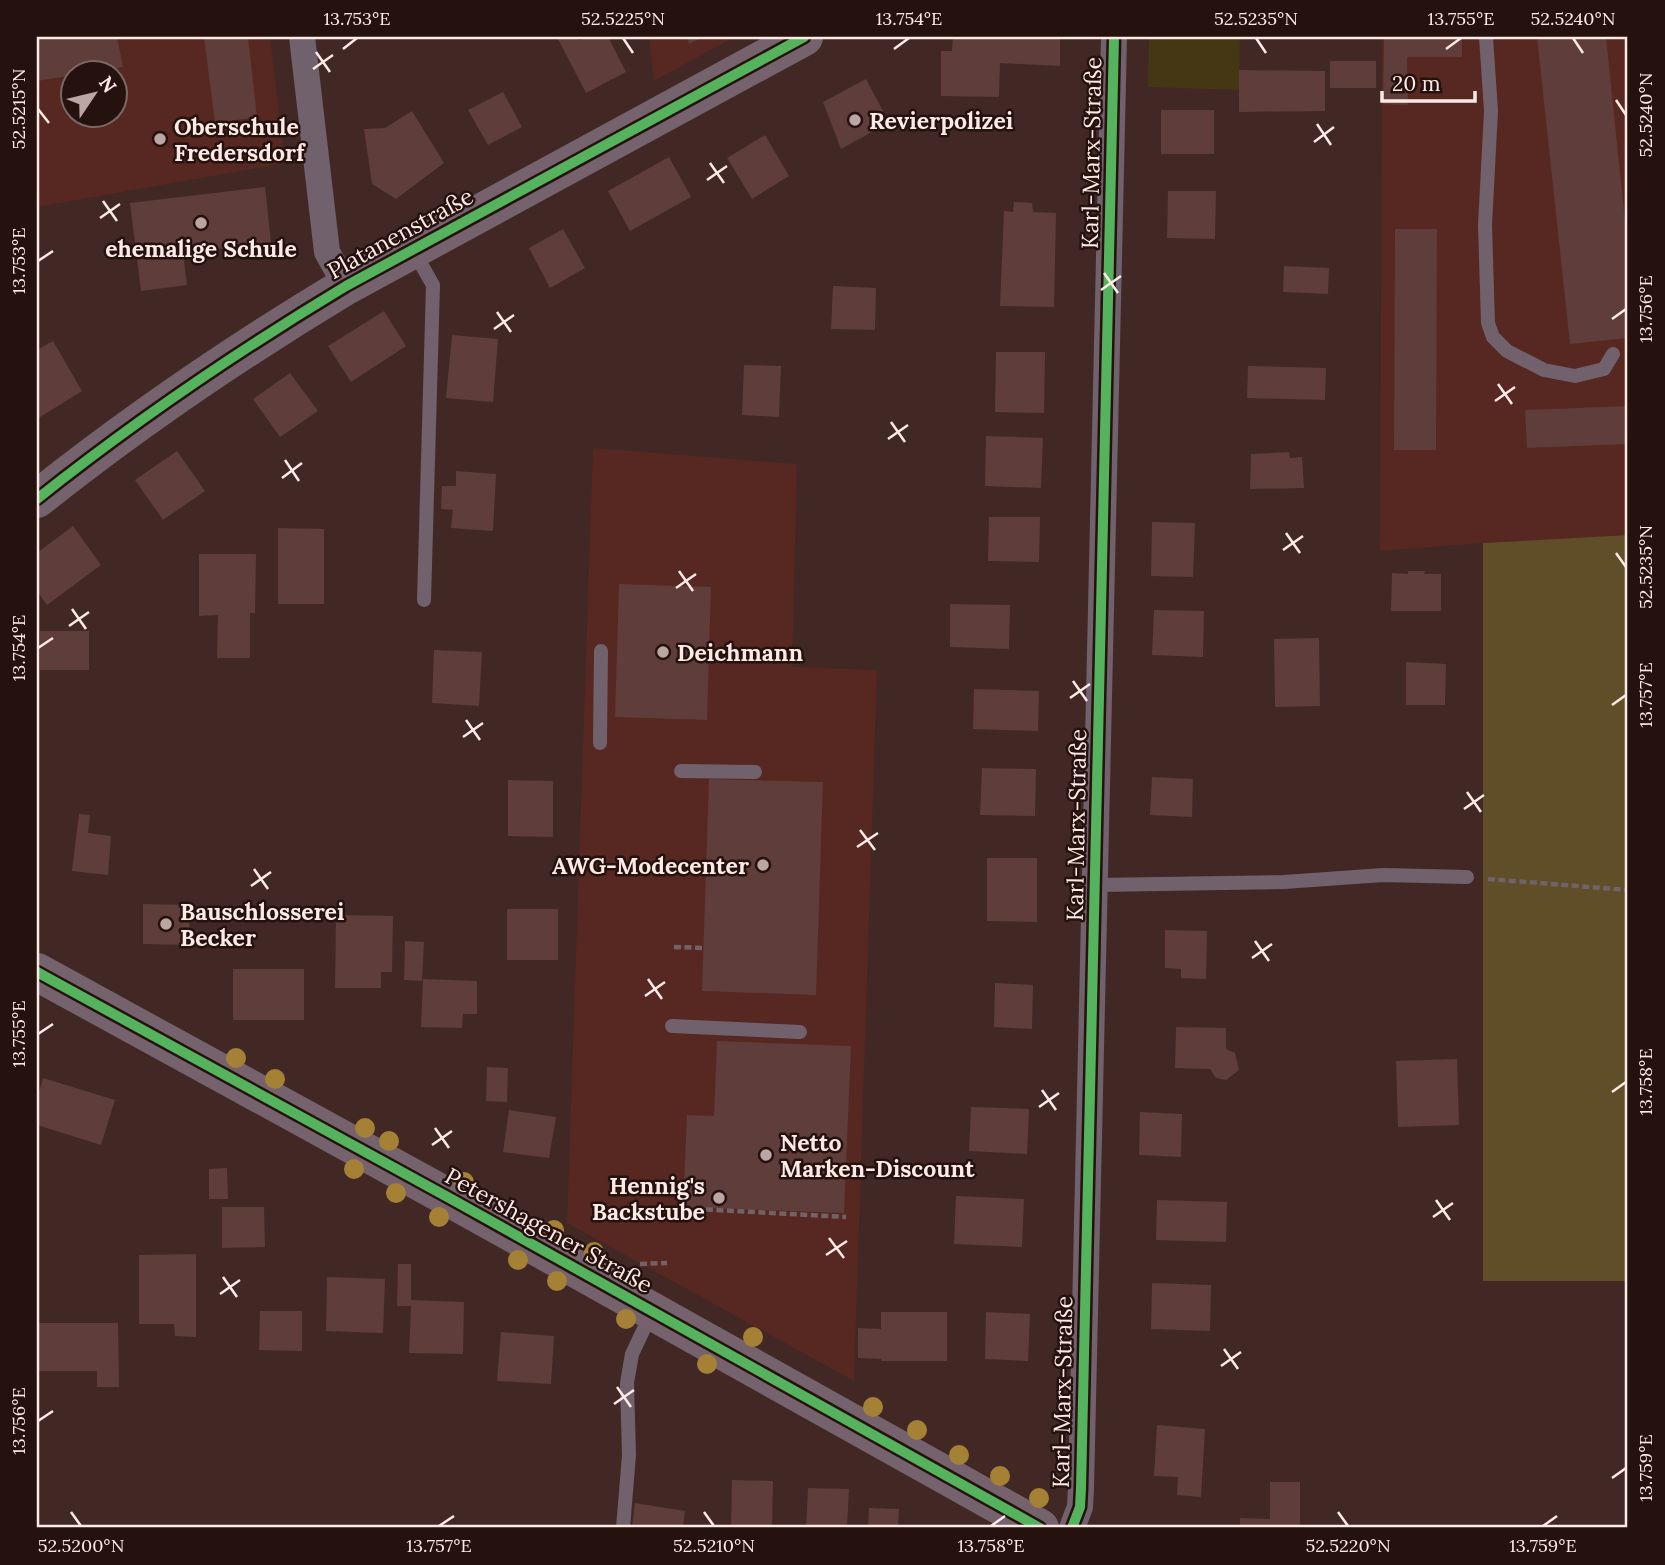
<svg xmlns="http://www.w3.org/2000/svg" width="1665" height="1565" viewBox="0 0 1665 1565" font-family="Lora,serif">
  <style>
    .built { fill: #572721; fill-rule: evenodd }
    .green { fill: #453614 }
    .forest { fill: #5f4e28 }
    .building { fill: #5f3d3a }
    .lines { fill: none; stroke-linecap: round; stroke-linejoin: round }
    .path { stroke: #716267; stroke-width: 4.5; stroke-dasharray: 7 3.5; stroke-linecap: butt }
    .lane { stroke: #71616c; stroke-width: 14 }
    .street { stroke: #71616c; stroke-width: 26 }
    .secondary { stroke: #75626c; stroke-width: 38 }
    .cycleway-casing { stroke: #25110e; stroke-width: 15 }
    .cycleway { stroke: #56b35d; stroke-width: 10 }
    .tree { fill: #a58136 }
    .ticks { fill: none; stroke: #fceae7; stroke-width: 2.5 }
    .poi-dot { fill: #bba6a3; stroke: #25110e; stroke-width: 2.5 }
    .labels { text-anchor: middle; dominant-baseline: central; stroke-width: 5; stroke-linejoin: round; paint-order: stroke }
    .poi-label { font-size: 23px; font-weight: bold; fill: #fceae7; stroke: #25110e; text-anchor: start }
    .street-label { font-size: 23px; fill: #fceae7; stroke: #25110e }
    .neatline { fill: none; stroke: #fceae7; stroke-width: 2.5 }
    .ticks-label { font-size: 18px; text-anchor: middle; fill: #fceae7 }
  </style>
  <rect width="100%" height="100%" fill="#412825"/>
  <path class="built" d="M37 37H270L285 163 37 207ZM74 74H116V116H74Z
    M649 37H729V40L654 81Z
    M1382 37H1628V535L1483 543 1380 551Z
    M593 448 797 464 792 667 877 670 854 1381 567 1223Z"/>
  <path class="green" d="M1149 37H1240L1239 90 1148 87Z"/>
  <path class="forest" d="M1628 535V1281H1483V543Z"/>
  <path class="building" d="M37 37H117L123 67 37 81Z
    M204 37H248L257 117 215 123Z
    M557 37H578L580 40 587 37H608L626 72 586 93Z
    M687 37H703L689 44Z
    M953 37H1060V66L1000 63 999 97 941 96V51H952Z
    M1384 37H1462V57H1407L1408 105 1383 104Z
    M1537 37H1606L1628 250V338L1570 344Z
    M1330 61H1376V88H1330Z
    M1239 70 1325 71V111L1239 112Z
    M866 79 883 111 879 128 841 149 823 102Z
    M503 92 522 127 488 145 468 110Z
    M1161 110H1214V154H1161Z
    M412 111 444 163 396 199 372 184 364 129 385 128Z
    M765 135 789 176 752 199 727 158Z
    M669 157 691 197 630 231 608 191Z
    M265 187 271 243 183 253 187 285 141 291 130 203Z
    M1168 191H1216L1215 239 1167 238Z
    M1014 202 1032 203 1033 212 1056 213 1054 307 1000 306 1004 211 1013 212Z
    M563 229 585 268 550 288 529 248Z
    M1395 229H1437L1436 450H1394Z
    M1284 266 1329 268 1328 294 1283 292Z
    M833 286 876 288 875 330 831 329Z
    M384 311 406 346 351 382 328 346Z
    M452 335 498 339 493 402 446 398Z
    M53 341 82 391 37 419V350Z
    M996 352H1045L1044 413 995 412Z
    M744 365 781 366 779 417 742 415Z
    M1248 366 1326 368 1325 400 1247 398Z
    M290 373 318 411 280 437 253 399Z
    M1628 406V444L1527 448 1525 410Z
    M986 436 1043 438 1041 488 985 486Z
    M177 451 205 491 163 520 135 480Z
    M1289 452 1290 458 1302 457 1304 488 1250 489 1251 454Z
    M456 471 496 474 493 531 451 528 453 510 441 509 442 486H456Z
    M989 517H1040L1039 562 988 561Z
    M1152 522 1195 523 1193 577 1151 576Z
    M73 526 101 565 47 605 37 591V553Z
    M278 528 324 529V604H278Z
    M199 554H256L255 613H250V658H217L218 615 199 616Z
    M1408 571H1425L1424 574H1441V611H1391L1392 573 1408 574Z
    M619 584 711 587 707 720 615 717Z
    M950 604 1010 605 1009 649 950 647Z
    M1154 610 1204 611 1203 657 1152 655Z
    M40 631H89V670H40Z
    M1319 638 1320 706 1275 707 1274 639Z
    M434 650 482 652 479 706 432 703Z
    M1406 662 1446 664 1445 705H1406Z
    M974 689 1039 691 1038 731 973 729Z
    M982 768 1036 769 1035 816 980 815Z
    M1152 777 1193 779 1192 817 1150 815Z
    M709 779 823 782 816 995 702 991Z
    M508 780 553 781V837L508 836Z
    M79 814 90 815 88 833 111 836 108 875 72 871Z
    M987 858H1037V922L987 921Z
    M143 904 190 905 189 945 143 944Z
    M507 909H558V960H507Z
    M336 915 393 916 392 972H381V988H335Z
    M1165 930 1207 931 1206 979 1181 978V969L1165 968Z
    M405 941 424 942 422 981 404 980Z
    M233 969H304V1020H233Z
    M423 979 477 981V1014H463L462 1028 421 1027Z
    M995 983 1033 985 1032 1029 994 1027Z
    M1176 1027 1226 1028V1049L1235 1053 1239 1070 1226 1080 1216 1078 1210 1069 1175 1068Z
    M717 1041 851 1046 844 1213 683 1207 687 1115 714 1116Z
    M1457 1059 1459 1125 1398 1127 1396 1061Z
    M487 1067 508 1068 507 1102 486 1101Z
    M43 1078 115 1100 101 1145 37 1125V1098Z
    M971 1107 1029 1109 1027 1154 969 1151Z
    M509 1110 556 1117 549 1158 503 1152Z
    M1140 1112 1182 1114 1181 1157 1139 1155Z
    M227 1168 228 1199H209V1169Z
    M956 1196 1024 1199 1022 1247 954 1244Z
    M1157 1200 1227 1202 1226 1242 1156 1240Z
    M222 1207H264L265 1247 222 1248Z
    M196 1254V1337L175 1336 174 1324H139V1255Z
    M398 1264H411V1300L464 1302 463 1354 409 1353 411 1306H397Z
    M327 1277 385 1279 383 1333 326 1331Z
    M1152 1283 1211 1285 1210 1331 1151 1329Z
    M260 1311H302V1351L259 1350Z
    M881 1312H947V1361H881V1359L858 1358V1328L881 1329Z
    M986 1312 1030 1314 1028 1361 985 1359Z
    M37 1323H118L119 1387H97V1371H37Z
    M501 1332 554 1336 551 1384 497 1381Z
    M1157 1425 1205 1429 1201 1497 1177 1495 1178 1477 1154 1476Z
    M732 1480 773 1481 772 1528H731Z
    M1270 1482H1300V1528H1240V1518L1270 1519Z
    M808 1488 849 1489 847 1528H806Z
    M635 1503 685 1511 683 1528H632Z
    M869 1508 899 1509 898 1528H868Z"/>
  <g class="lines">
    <path class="path" d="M1488 879 1628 890
      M674 947 704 948
      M667 1192 683 1194
      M680 1193 679 1208 846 1217
      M640 1264 667 1263"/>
    <path class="lane" d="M1486 37 1491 111 1485 225 1488 323 1493 337 1507 351 1544 370 1575 376 1604 369 1613 354
      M413 250 433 285 424 600
      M600 743 601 651
      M681 771 755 772
      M1096 885 1284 882 1383 875 1467 877
      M672 1026 800 1032
      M623 1528 629 1455 627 1383 632 1354 651 1314"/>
    <path class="street" d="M302 37 327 252 346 286
      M1072 1528 1080 1507 1081 1488 1114 37"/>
    <path class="secondary" d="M37 499C135 421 238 351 346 286L804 37
      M37 972 453 1200 1040 1528"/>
    <defs>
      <path id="cycleway" d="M37 499C135 421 238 351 346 286L804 37
        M37 972 453 1200 1040 1528
        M1072 1528 1080 1507 1081 1488 1114 37"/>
    </defs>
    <use href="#cycleway" class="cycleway-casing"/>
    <use href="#cycleway" class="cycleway"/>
  </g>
  <g class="tree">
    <circle cx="236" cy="1058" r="10"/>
    <circle cx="275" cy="1079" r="10"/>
    <circle cx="365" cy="1128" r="10"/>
    <circle cx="389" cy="1141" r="10"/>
    <circle cx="354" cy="1169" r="10"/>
    <circle cx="464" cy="1182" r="10"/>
    <circle cx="396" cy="1193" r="10"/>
    <circle cx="439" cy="1217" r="10"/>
    <circle cx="554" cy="1230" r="10"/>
    <circle cx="594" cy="1252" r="10"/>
    <circle cx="518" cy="1260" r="10"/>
    <circle cx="557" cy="1281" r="10"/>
    <circle cx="626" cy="1319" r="10"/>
    <circle cx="753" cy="1337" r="10"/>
    <circle cx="707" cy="1364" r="10"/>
    <circle cx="873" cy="1407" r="10"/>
    <circle cx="917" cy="1430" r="10"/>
    <circle cx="959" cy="1455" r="10"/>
    <circle cx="1000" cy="1476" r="10"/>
    <circle cx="1039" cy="1498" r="10"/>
  </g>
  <path class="ticks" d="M623 38 633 53M1256 38 1266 53M1573 38 1583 53M343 49 357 38M894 49 909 38M1446 49 1461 38M316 52 330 72M313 69 333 55M1616 100 1626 115M38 109 49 123M1317 124 1331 145M1314 142 1334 127M710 163 724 183M707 180 727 166M103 201 117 221M100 218 120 204M38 261 53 251M1104 273 1118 293M1101 290 1121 276M497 312 511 332M1612 319 1626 309M494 329 514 315M1498 384 1512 404M1495 401 1515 387M891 422 905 442M888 439 908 425M285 460 299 481M282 478 302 463M1286 533 1300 553M1283 550 1303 536M1616 553 1626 567M679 571 693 591M676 588 696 574M72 609 86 629M69 626 89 612M38 648 53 638M1073 681 1087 701M1070 698 1090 684M1612 705 1626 695M466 720 480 740M463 737 483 723M1467 792 1481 812M1464 809 1484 795M860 830 875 850M857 847 878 833M254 869 268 889M251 886 271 872M1255 941 1269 961M1252 958 1272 944M648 979 662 999M645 996 665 982M38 1034 53 1024M1042 1090 1056 1110M1612 1092 1626 1082M1039 1107 1059 1093M435 1128 449 1148M432 1145 452 1131M1436 1200 1450 1220M1433 1217 1453 1203M829 1238 844 1258M826 1255 847 1241M223 1277 237 1297M220 1294 240 1280M1224 1349 1238 1369M1221 1366 1241 1352M617 1387 631 1407M614 1404 634 1390M38 1421 53 1411M1612 1478 1626 1468M71 1512 81 1526M704 1512 714 1526M1338 1512 1348 1526M439 1526 454 1516M991 1526 1005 1516M1543 1526 1557 1516"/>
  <g class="poi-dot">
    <circle cx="855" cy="120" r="7"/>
    <circle cx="160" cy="139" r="7"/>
    <circle cx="201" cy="223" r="7"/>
    <circle cx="663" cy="652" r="7"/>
    <circle cx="763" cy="865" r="7"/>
    <circle cx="166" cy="924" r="7"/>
    <circle cx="766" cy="1155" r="7"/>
    <circle cx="719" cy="1198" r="7"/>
  </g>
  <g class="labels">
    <g class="poi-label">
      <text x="869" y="120">Revierpolizei</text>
      <text x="174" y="126">Oberschule<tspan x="174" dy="26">Fredersdorf</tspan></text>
      <text x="201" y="248" text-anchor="middle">ehemalige Schule</text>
      <text x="677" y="652">Deichmann</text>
      <text x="749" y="865" text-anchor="end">AWG-Modecenter</text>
      <text x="180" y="911">Bauschlosserei<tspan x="180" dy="26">Becker</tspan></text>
      <text x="780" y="1142">Netto<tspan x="780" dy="26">Marken-Discount</tspan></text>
      <text x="705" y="1185" text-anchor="end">Hennig's<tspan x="705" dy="26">Backstube</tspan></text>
    </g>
    <g class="street-label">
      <text transform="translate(1091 153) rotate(-89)">Karl-Marx-Straße</text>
      <text transform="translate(400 233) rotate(-29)">Platanenstraße</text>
      <text transform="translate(1076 825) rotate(-89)">Karl-Marx-Straße</text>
      <text transform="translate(549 1230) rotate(29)">Petershagener Straße</text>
      <text transform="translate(1062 1392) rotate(-89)">Karl-Marx-Straße</text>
    </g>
  </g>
  <rect width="1665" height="1565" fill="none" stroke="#25110e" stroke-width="77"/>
  <g transform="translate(94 94) rotate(55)"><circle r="33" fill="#25110e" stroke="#7b6865" stroke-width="2"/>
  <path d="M0-5L12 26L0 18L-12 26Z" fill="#bba6a3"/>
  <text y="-10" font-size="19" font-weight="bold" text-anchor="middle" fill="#fceae7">N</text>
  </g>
  <path d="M1382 91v10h93v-10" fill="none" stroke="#fceae7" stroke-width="3.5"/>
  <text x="1392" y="91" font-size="21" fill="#fceae7" stroke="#25110e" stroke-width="5" paint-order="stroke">20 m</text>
  <rect x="38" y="38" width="1588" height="1488" class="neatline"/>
  <g class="ticks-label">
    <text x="357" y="25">13.753°E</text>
    <text x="623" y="25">52.5225°N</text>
    <text x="909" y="25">13.754°E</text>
    <text x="1256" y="25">52.5235°N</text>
    <text x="1461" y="25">13.755°E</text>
    <text x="1573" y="25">52.5240°N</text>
    <text transform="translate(19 109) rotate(-90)" y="6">52.5215°N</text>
    <text transform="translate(1646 115) rotate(-90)" y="6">52.5240°N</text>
    <text transform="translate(19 261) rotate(-90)" y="6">13.753°E</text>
    <text transform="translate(1646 309) rotate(-90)" y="6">13.756°E</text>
    <text transform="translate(1646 567) rotate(-90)" y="6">52.5235°N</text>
    <text transform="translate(19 648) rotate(-90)" y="6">13.754°E</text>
    <text transform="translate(1646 695) rotate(-90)" y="6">13.757°E</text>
    <text transform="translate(19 1034) rotate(-90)" y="6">13.755°E</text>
    <text transform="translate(1646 1082) rotate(-90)" y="6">13.758°E</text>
    <text transform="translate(19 1421) rotate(-90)" y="6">13.756°E</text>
    <text transform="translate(1646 1468) rotate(-90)" y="6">13.759°E</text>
    <text x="81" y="1552">52.5200°N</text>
    <text x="439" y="1552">13.757°E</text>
    <text x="714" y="1552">52.5210°N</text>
    <text x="991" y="1552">13.758°E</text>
    <text x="1348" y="1552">52.5220°N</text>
    <text x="1543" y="1552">13.759°E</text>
  </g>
</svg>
